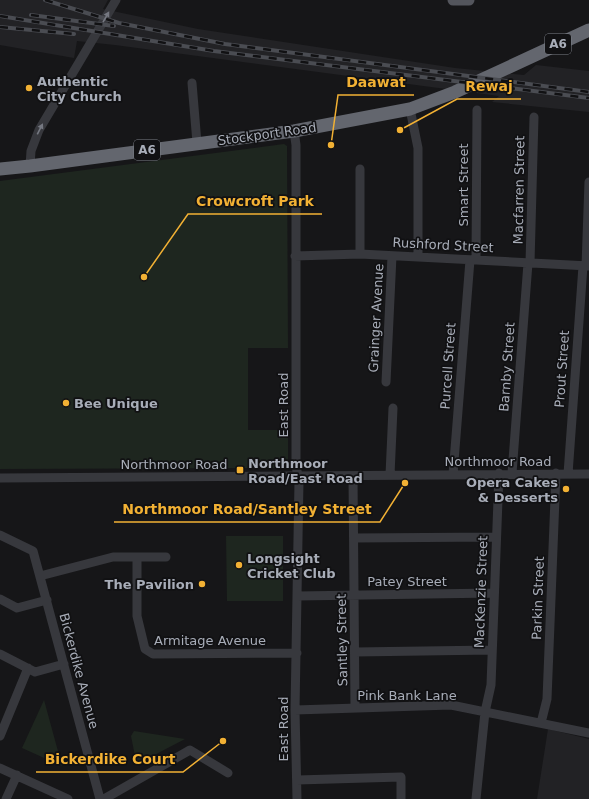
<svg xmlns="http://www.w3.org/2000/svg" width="589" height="799" viewBox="0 0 589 799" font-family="'DejaVu Sans',sans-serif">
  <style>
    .built { fill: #222225 }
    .green { fill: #1e261f }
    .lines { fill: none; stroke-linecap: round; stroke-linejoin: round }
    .minor { stroke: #37383d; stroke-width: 9 }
    .major { stroke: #53555c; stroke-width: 11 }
    .highway { stroke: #63666e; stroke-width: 13 }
    .rail-casing { stroke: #4a4c52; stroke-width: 4 }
    .rail { stroke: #111113; stroke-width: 2.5; stroke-dasharray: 8; stroke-linecap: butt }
    .oneway { fill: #757881 }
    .poi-dot { fill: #f2b134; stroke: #111113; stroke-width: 1.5 }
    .labels { text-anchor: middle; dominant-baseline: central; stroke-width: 3.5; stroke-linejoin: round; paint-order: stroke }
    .shield { fill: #111113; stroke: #7b7e86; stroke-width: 1 }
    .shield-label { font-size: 12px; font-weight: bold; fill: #a8adb8 }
    .poi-label { font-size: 13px; font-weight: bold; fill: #a8adb8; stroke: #111113; text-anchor: start }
    .street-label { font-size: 13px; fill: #a8adb8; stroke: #111113 }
    .leader { fill: none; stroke: #f2b134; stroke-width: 1.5 }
    .callout-dot { fill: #f2b134; stroke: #111113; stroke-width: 1.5 }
    .callout-label { font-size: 14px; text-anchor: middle; font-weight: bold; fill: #f2b134; stroke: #111113; stroke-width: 3.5; stroke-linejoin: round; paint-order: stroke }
  </style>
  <rect width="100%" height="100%" fill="#161618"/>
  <path class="built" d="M0 0H108L103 9 198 29 455 68 524 75 536 65 589 71V112L492 102 499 96 115 45 77 41 74 58 0 45Z
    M548 729 589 739V799H537Z"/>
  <path class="green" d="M284 144 287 146 288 348H248V430H288V465L285 468 0 469V181Z
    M226 536H283V601H227Z
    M44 700 62 766 22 748Z
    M134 731 185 739 139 763 136 761 131 736Z"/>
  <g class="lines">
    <path class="minor" d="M192 83 197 143
      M410 109 418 148V257
      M294 131 296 145V466L299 481 295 710 297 799
      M30 166 31 151 39 130 116 0
      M360 254V169
      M295 256 360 254 589 266
      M476 260 477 110
      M530 263 534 117
      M586 266 589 182
      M386 382 392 256
      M512 473 528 263
      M453 474 470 260
      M568 474 583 266
      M390 475 393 408
      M353 476 355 708
      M0 478 589 474
      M0 535 33 551 100 799
      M354 538 496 537
      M137 557V616L145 649 153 654 297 653
      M40 576 113 557H166
      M297 596 494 593
      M0 599 17 608 47 600
      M355 652 492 650
      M0 654 35 672 64 664
      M295 710 451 705 589 733
      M541 723 547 699 556 473
      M0 736 28 668
      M0 768 68 799
      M297 780 401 777V799
      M6 799 17 775
      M104 799 190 750 228 773
      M476 799 485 712 491 685 499 473"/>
    <path class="major" d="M453 0H469"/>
    <path class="highway" d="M0 169 30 166 294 131 410 109 455 92 589 30"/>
    <defs>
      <path id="rail" d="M45 0 119 23 225 44 589 92
        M31 15 114 26
        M0 16 214 51 589 98
        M0 27 74 34"/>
    </defs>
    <use href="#rail" class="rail-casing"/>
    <use href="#rail" class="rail"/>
  </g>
  <defs><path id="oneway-solid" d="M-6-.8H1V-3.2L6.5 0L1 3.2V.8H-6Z"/></defs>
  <g class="oneway">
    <use href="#oneway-solid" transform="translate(106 17) rotate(-60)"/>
    <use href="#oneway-solid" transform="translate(40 129) rotate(-63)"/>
  </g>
  <g class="poi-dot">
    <circle cx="29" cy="88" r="4"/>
    <circle cx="66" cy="403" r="4"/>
    <rect x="236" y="466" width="8" height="8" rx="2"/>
    <circle cx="566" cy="489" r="4"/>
    <circle cx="239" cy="565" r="4"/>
    <circle cx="202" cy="584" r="4"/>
  </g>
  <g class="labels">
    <g class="shield">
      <rect x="545" y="34" width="26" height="20" rx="3"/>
      <rect x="134" y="140" width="26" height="20" rx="3"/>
    </g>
    <g class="shield-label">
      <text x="558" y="44">A6</text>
      <text x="147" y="150">A6</text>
    </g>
    <g class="poi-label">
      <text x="37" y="81">Authentic<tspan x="37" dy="15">City Church</tspan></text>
      <text x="74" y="403">Bee Unique</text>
      <text x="248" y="463">Northmoor<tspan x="248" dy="15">Road/East Road</tspan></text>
      <text x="558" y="482" text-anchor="end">Opera Cakes<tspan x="558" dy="15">&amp; Desserts</tspan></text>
      <text x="247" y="558">Longsight<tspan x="247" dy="15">Cricket Club</tspan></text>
      <text x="194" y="584" text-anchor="end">The Pavilion</text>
    </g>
    <g class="street-label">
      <text transform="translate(267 134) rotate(-8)">Stockport Road</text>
      <text transform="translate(463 185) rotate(-90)">Smart Street</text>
      <text transform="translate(519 190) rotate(-89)">Macfarren Street</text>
      <text transform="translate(443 245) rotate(3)">Rushford Street</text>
      <text transform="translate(376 318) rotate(-87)">Grainger Avenue</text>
      <text transform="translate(448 366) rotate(-86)">Purcell Street</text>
      <text transform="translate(507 367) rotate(-86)">Barnby Street</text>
      <text transform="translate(562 369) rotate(-86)">Prout Street</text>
      <text transform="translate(283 405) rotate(-90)">East Road</text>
      <text x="498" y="461">Northmoor Road</text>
      <text x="174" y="464">Northmoor Road</text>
      <text x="407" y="581">Patey Street</text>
      <text transform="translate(481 592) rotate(-88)">MacKenzie Street</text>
      <text transform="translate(538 598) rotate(-88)">Parkin Street</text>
      <text x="210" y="640">Armitage Avenue</text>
      <text transform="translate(342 640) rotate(-91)">Santley Street</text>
      <text transform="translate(79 671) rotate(75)">Bickerdike Avenue</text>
      <text x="407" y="695">Pink Bank Lane</text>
      <text transform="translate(283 729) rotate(-90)">East Road</text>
    </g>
  </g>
  <path class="leader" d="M331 145L338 95H414M400 130L457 99H521M144 277L188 214H322M405 483L380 522H114M223 741L183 772H36"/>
  <g class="callout-dot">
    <circle cx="331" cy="145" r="4"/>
    <circle cx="400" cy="130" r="4"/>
    <circle cx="144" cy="277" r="4"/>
    <circle cx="405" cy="483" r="4"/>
    <circle cx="223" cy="741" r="4"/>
  </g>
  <g class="callout-label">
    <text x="376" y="87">Daawat</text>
    <text x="489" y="91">Rewaj</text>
    <text x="255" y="206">Crowcroft Park</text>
    <text x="247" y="514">Northmoor Road/Santley Street</text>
    <text x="110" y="764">Bickerdike Court</text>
  </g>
</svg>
